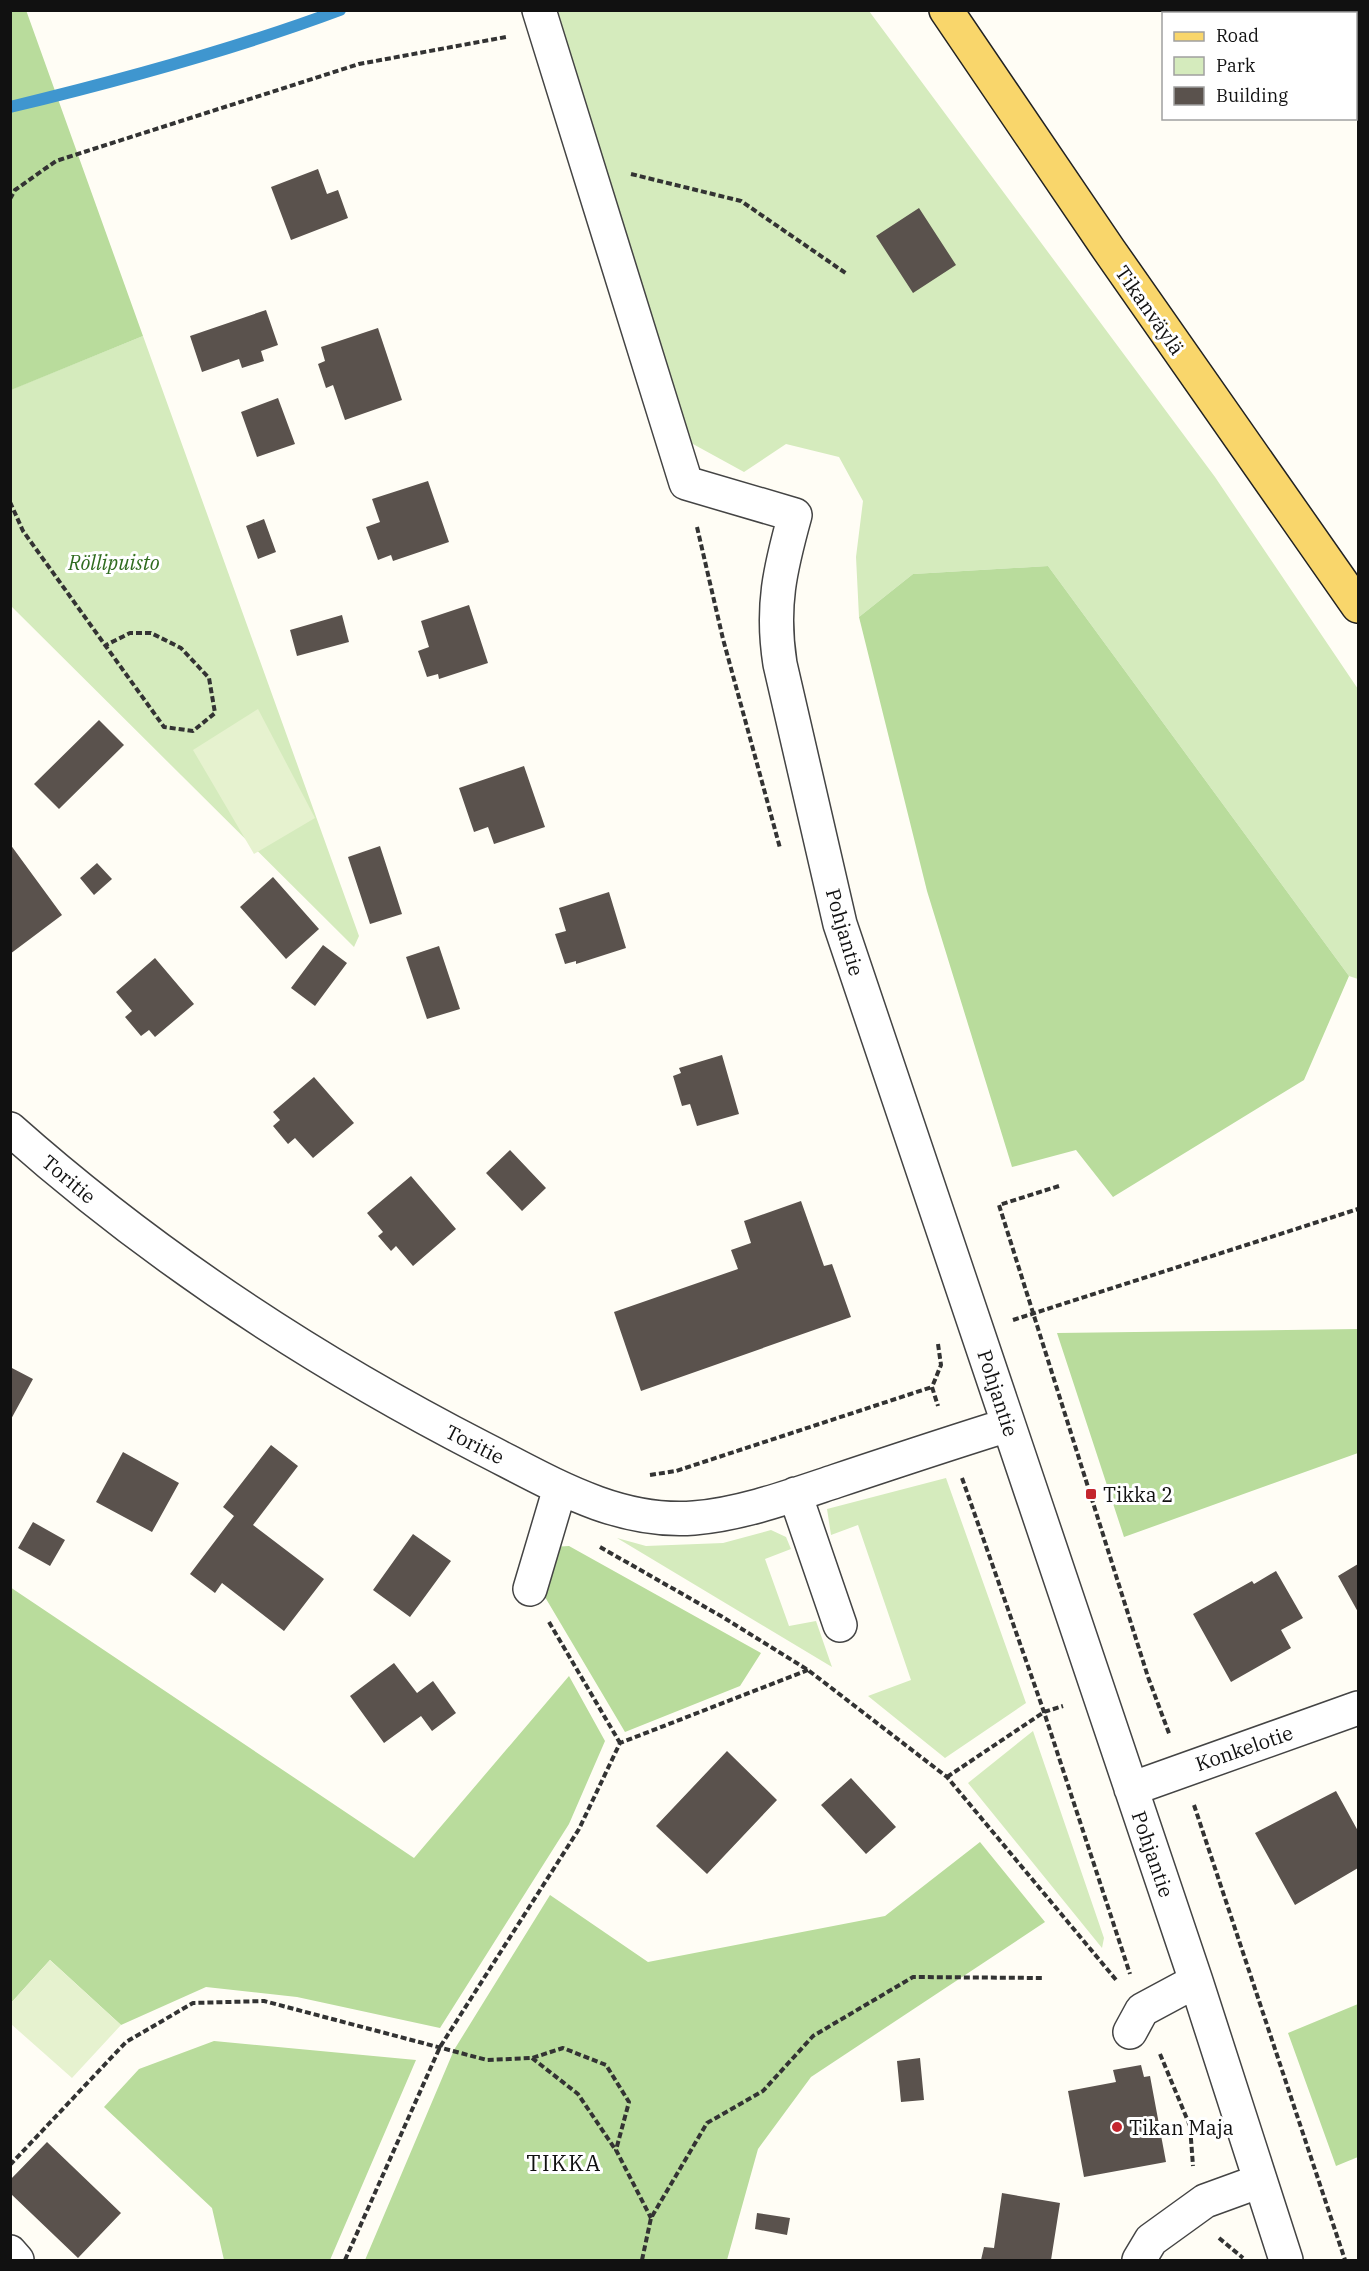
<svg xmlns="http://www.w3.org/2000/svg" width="1369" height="2271" viewBox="0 0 1369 2271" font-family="'IBM Plex Serif',serif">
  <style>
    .green { fill: #d5ebbd }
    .forest { fill: #b9dc9c }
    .pitch { fill: #e6f2cf }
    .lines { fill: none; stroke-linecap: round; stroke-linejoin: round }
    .stream { stroke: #3f96cf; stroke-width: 12 }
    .building { fill: #5a524d }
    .minor-casing { stroke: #444; stroke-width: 36 }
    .major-casing { stroke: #222; stroke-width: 36 }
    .path { stroke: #333; stroke-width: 4; stroke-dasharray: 6 3; stroke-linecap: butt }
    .minor { stroke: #fff; stroke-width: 33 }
    .major { stroke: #f9d66b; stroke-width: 33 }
    .poi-dot { fill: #c4262e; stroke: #fff; stroke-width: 2 }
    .labels { text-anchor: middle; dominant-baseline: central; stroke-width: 6; stroke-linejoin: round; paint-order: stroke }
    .street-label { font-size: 20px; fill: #111; stroke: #fff }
    .park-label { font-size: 20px; font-style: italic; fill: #2f6b1f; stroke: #fff }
    .poi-label { font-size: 20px; fill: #111; stroke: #fff; text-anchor: start }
    .quarter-label { font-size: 22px; letter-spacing: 1.5px; fill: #111; stroke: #fff }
  </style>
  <rect width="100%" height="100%" fill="#fffdf5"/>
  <path class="green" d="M558 11H869L1215 477 1358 689V979L1349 976 1048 566 913 574 859 617 856 557 863 501 839 457 786 444 744 472 682 438Z
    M143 336 359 936 354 947 11 606 10 390Z
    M946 1478 1026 1703 945 1758 868 1696 911 1680 858 1525 831 1535 827 1509Z
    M771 1530 786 1537 791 1549 765 1559 789 1626 816 1621 832 1667 617 1538 646 1546 723 1543Z
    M1033 1731 1104 1938 1102 1948 968 1783Z"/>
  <path class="forest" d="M26 10 143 336 11 390 10 11Z
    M1048 566 1349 976 1304 1080 1113 1197 1076 1150 1012 1167 927 891 859 617 913 574Z
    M1358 1329V1453L1124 1537 1057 1333Z
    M569 1546 761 1653 740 1686 625 1732 542 1592 552 1547Z
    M10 1587 414 1858 569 1676 605 1741 569 1824 440 2028 297 1997 206 1987 121 2025 50 1960 11 2003Z
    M980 1842 1045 1922 811 2077 758 2149 727 2260H365L454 2050 550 1895 648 1962 885 1916Z
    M1358 2004V2157L1336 2166 1288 2033Z
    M214 2041 416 2060 330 2260H224L212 2208 104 2107 139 2069Z"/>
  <path class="pitch" d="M258 709 315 818 254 854 193 750Z
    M50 1960 121 2025 72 2078 11 2024V2003Z"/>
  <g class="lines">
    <path class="stream" d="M10 107C122 80 233 50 340 10"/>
  </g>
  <path class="building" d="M318 169 327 194 338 190 348 218 291 240 271 187Z
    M919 208 956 265 913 293 876 236Z
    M266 310 278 345 261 351 264 361 242 368 239 359 202 372 190 336Z
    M378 328 402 400 345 420 333 385 326 388 318 364 325 361 321 347Z
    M278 398 295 444 257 457 241 412Z
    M428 481 449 542 393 561 391 555 378 560 366 527 380 522 372 499Z
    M264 519 276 552 258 559 246 526Z
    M469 605 488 663 439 679 438 674 427 677 418 651 429 647 421 621Z
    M342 615 349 642 297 656 290 630Z
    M99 720 124 745 59 809 34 784Z
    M524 766 545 827 494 844 488 827 474 832 459 788Z
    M10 844 62 915 10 954Z
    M380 846 402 914 370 924 348 857Z
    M97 863 112 879 94 895 80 878Z
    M273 877 319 929 286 959 240 907Z
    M609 892 626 948 576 964V961L565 964 555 934 566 931 559 908Z
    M323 945 347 963 315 1006 291 988Z
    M439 946 460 1009 427 1019 406 957Z
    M155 958 194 1004 155 1037 149 1030 141 1036 125 1017 132 1011 116 992Z
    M722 1055 739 1114 697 1126 690 1104 682 1106 673 1076 681 1073 679 1068Z
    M314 1077 354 1123 313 1158 295 1138 288 1144 273 1126 280 1120 273 1112Z
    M510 1150 546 1188 522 1211 486 1173Z
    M411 1176 456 1229 413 1266 396 1246 391 1251 378 1236 383 1232 367 1213Z
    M801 1201 824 1266 832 1264 851 1317 641 1391 614 1312 738 1269 731 1250 751 1243 744 1221Z
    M10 1367 33 1379 10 1421Z
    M271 1445 298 1466 253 1525 324 1579 284 1631 222 1583 215 1593 190 1574 234 1516 223 1507Z
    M123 1452 179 1483 152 1532 96 1502Z
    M33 1522 65 1540 50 1566 18 1548Z
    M413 1534 451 1561 410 1617 373 1590Z
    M1358 1564V1612L1338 1576Z
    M1276 1571 1303 1618 1281 1630 1291 1648 1231 1682 1193 1614 1252 1581 1254 1584Z
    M394 1663 417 1693 433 1681 456 1713 432 1731 421 1716 384 1743 350 1696Z
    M727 1751 777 1800 707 1874 656 1826Z
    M851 1778 896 1827 866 1854 821 1805Z
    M1336 1791 1358 1831V1868L1295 1905 1255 1833Z
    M920 2058 924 2100 901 2102 897 2061Z
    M1141 2065 1144 2077 1150 2076 1166 2162 1084 2177 1068 2091 1116 2082 1113 2070Z
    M47 2142 121 2213 78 2258 10 2193V2180Z
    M1002 2193 1060 2203 1051 2260H981L984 2247 994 2248Z
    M757 2213 790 2218 787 2235 755 2229Z"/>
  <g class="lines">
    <defs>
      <path id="minor" d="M539 10 686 483 795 515C780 569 771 607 780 664L840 924 1196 1981 1286 2260
        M10 1129C153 1256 313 1361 482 1448 549 1482 616 1524 694 1518 742 1514 791 1496 836 1481 893 1462 950 1443 1008 1425
        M795 1494 840 1625
        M530 1589 560 1488
        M1131 1789 1358 1708
        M1130 2032 1142 2010 1196 1981
        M10 2252 17 2260
        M1139 2260 1151 2240 1205 2201 1260 2181"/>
      <path id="major" d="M946 10 1109 250 1358 606"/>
    </defs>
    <use href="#minor" class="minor-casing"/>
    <use href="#major" class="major-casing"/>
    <path class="path" d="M1340 10 1342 14
      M1356 32 1358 36
      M631 174 741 201 847 274
      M10 199 15 190 56 161 359 64 506 37
      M10 502 23 531 164 727 193 731 215 713 209 678 181 648 151 633H130L106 645
      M697 527 723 639 780 848
      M1059 1186 999 1205 1148 1677 1170 1736
      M1013 1320 1358 1209
      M938 1344 941 1365 932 1387 938 1406
      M650 1475 676 1471 932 1387
      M962 1478 1044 1712 1130 1974
      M600 1547 721 1616 808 1670 947 1777 1117 1981
      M549 1622 620 1743
      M947 1777 1044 1712 1063 1706
      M1194 1805 1345 2260
      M1160 2054 1190 2126 1193 2166
      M532 2058 578 2094 615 2149
      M10 2165 126 2042 193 2003 264 2001 487 2060 532 2058 563 2048 606 2065 629 2102 616 2150 651 2218
      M1219 2238 1243 2258
      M345 2260 440 2047 579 1829 620 1743 808 1670
      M642 2260 651 2218 707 2123 763 2091 813 2036 913 1977 1042 1978"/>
    <use href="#minor" class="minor"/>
    <use href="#major" class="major"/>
  </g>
  <g class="poi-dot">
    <rect x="1085" y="1488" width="12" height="12" rx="3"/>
    <circle cx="1117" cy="2127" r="6"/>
  </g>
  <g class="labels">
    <g class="street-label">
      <text transform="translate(1150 310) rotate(55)">Tikanväylä</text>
      <text transform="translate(845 932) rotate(74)">Pohjantie</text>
      <text transform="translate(69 1179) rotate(40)">Toritie</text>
      <text transform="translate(998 1393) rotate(72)">Pohjantie</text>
      <text transform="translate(475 1444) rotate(27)">Toritie</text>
      <text transform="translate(1244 1748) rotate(-19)">Konkelotie</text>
      <text transform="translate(1153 1854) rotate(71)">Pohjantie</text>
    </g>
    <g class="park-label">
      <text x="114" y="562">Röllipuisto</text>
    </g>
    <g class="poi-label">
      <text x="1103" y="1494">Tikka 2</text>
      <text x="1129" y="2127">Tikan Maja</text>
    </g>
    <g class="quarter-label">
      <text x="564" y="2162">TIKKA</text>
    </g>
  </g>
  <rect width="1369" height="2271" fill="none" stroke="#111111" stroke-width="24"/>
  <rect x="1162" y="12" width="195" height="108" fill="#ffffff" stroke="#a0a0a0" stroke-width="1.5"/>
  <rect x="1174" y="32" width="30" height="9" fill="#f9d66b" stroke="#a0a0a0" stroke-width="1.5"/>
  <text x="1216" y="42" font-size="18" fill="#111111">Road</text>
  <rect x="1174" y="57" width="30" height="18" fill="#d5ebbd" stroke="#a0a0a0" stroke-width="1.5"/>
  <text x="1216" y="72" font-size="18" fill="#111111">Park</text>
  <rect x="1174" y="87" width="30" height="18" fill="#5a524d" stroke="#a0a0a0" stroke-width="1.5"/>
  <text x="1216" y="102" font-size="18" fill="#111111">Building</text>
</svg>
